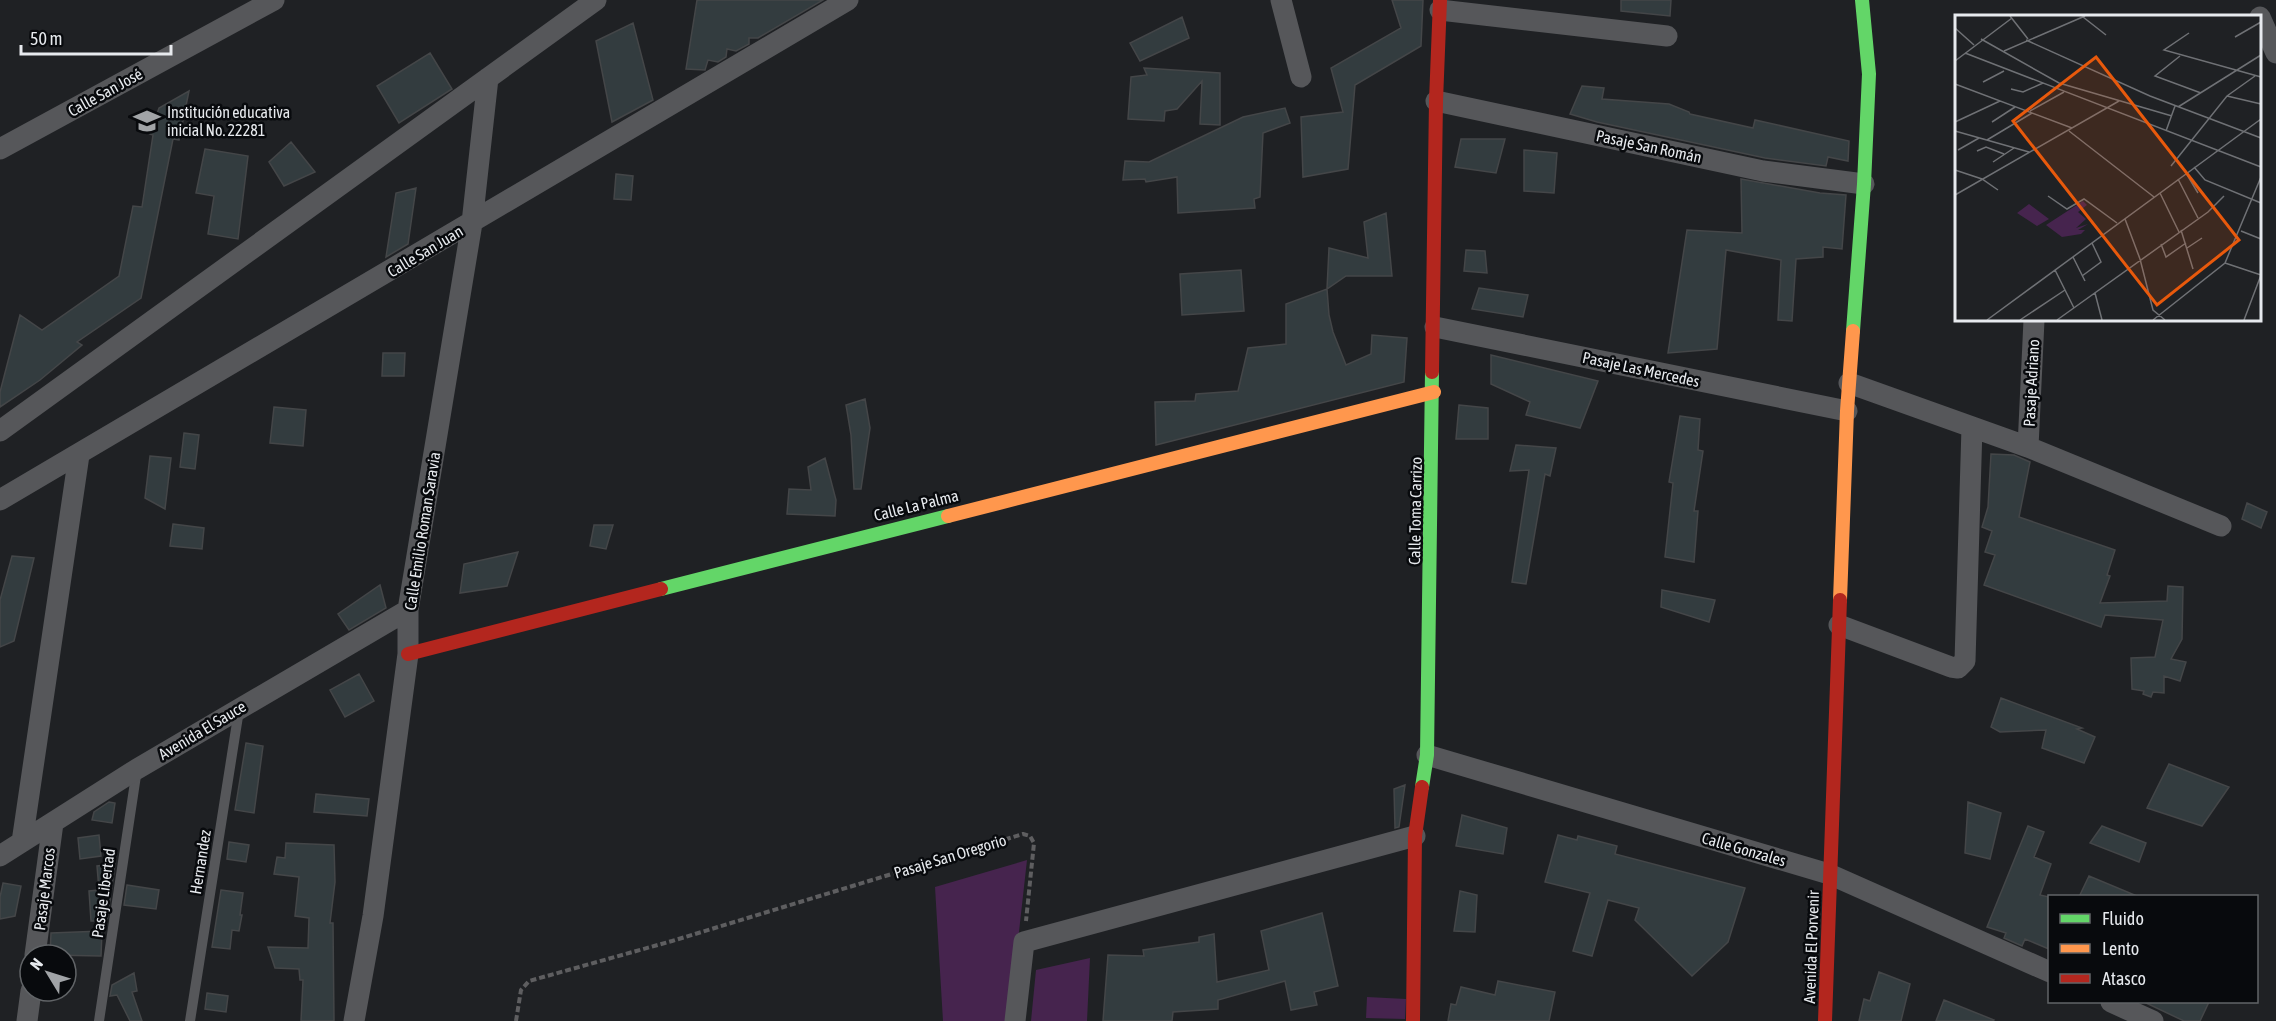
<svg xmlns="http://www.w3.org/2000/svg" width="2276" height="1021" viewBox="0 0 2276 1021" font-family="'Asap Condensed',sans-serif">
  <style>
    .green { fill: #46244e }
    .building { fill: #333c3f; stroke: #444648; stroke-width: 1.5 }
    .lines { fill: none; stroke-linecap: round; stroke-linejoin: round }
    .path { stroke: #5e5e60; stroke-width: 4; stroke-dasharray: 6 3; stroke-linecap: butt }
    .lane { stroke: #56575a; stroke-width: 10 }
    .street { stroke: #56575a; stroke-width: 21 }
    .fast { stroke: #63d668; stroke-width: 14 }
    .slow { stroke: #ff974d; stroke-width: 14 }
    .jam { stroke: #b3261e; stroke-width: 14 }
    .labels { text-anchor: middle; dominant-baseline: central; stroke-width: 5; stroke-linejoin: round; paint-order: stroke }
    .street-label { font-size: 16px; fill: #e7eaee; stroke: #080a0d }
    .poi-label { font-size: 16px; fill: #e7eaee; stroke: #080a0d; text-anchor: start }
    .inset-road { fill: none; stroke: #6f7175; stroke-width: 1.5 }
    .view { fill: #e8590c; fill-opacity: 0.15; stroke: #e8590c; stroke-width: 3 }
    .inset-edge { fill: none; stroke: #e7eaee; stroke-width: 3 }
  </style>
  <rect width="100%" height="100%" fill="#1f2124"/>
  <path class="green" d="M1027 860 1009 1021H943L935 887Z
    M1090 958 1087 1021H1031L1036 970Z
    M1367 997 1406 999 1405 1019 1366 1018Z"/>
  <path class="building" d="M697 0H823L758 38H749V44L736 51 727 49 726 57 718 62 708 60 705 70 686 69Z
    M1392 0H1423L1421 46 1355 85 1348 169 1303 177 1301 117 1343 112 1331 68 1401 28Z
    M1621 0H1671L1670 16 1621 11Z
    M1182 17 1189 38 1140 61 1130 43Z
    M633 23 653 100 612 122 596 41Z
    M430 53 452 89 399 123 377 86Z
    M1144 68 1220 73V125L1200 124 1202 81 1177 109 1165 111 1164 121 1128 119 1131 77 1147 75Z
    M1582 86 1604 88 1602 99 1669 104 1689 112 1690 114 1753 128 1755 120 1849 141 1848 161 1828 157 1826 166 1765 158 1597 122 1570 114Z
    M189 91 179 140 173 139 141 298 77 342 82 345 40 380 0 407V392L20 315 42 330 119 276 133 206 142 207 153 135 150 134 159 108Z
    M1285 108 1290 123 1263 133 1260 197 1254 199 1255 208 1178 213 1177 177 1146 182 1145 179 1123 180 1125 161 1149 162 1243 117Z
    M1461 139H1505L1496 173 1455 167Z
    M291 142 315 172 284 186 269 162Z
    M205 149 248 156 238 239 208 234 214 196 196 193Z
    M1524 150 1557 153 1554 193 1524 191Z
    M616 174 633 176 631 200 614 199Z
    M1741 179 1820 193 1846 195 1842 249 1823 247V257L1796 259 1792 321 1778 320 1781 260 1726 250 1717 349 1668 353 1687 230 1742 233Z
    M416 188 408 244 386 257 396 193Z
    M1386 213 1392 276H1346L1327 289 1329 248 1368 258 1364 222Z
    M1466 250 1485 251 1487 273 1464 271Z
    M1241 270 1244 311 1182 315 1180 274Z
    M1479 288 1528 295 1523 317 1472 309Z
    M1327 289 1329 315 1333 332 1346 365 1371 354 1372 335 1407 338 1404 382 1156 445 1155 402 1195 401 1196 394 1238 391 1248 348 1286 344V304Z
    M383 353H405L404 376H382Z
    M1491 355 1598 381 1580 428 1526 415 1530 402 1491 384Z
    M865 399 870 428 861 489H854L851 435 846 405Z
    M1459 405 1488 408V439H1456Z
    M274 407 306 410 303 446 270 443Z
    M1680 416 1700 419 1698 450 1703 451 1694 511H1698L1694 562 1665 557 1673 483 1669 482Z
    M184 433 199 435 195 469 180 467Z
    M1516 445 1556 448 1550 476 1545 474 1526 584 1512 582 1529 470 1510 471Z
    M1991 454 2014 455 2030 462 2019 517 2115 550 2107 575 2110 576 2100 603 2167 601 2168 586 2183 587 2182 639 2171 659 2186 662 2180 681 2164 676V693L2153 692 2151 697 2143 694 2144 691 2132 689 2131 658 2155 657 2163 620 2105 615 2101 627 1984 585 1995 555 1985 552 1992 531 1982 527 1988 507Z
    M150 456 171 458 165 509 145 498Z
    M825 458 836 500 835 516 787 514 789 489 811 490 808 467Z
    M2247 503 2267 512 2261 528 2242 519Z
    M173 524 204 528 202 549 170 546Z
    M594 525H613L606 549 590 546Z
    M518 552 507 586 460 593 464 564Z
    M12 556 34 558 14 641 0 647V600Z
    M380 585 386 608 349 630 338 614Z
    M1662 590 1715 600 1709 622 1661 607Z
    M359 674 374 701 345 717 330 690Z
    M2001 698 2082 728 2077 729 2095 737 2084 763 2042 748 2046 730 2000 732 1991 727Z
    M246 743 263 746 254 813 235 810Z
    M2169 764 2229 787 2202 826 2147 808Z
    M1405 785 1399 827 1395 828 1394 789Z
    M316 794 369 799 367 816 314 812Z
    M109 802 115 803 112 823 92 820 94 812Z
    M1968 802 2001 813 1990 859 1965 853Z
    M1462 815 1507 828 1503 854 1456 846Z
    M2028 826 2044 832 2034 857 2051 864 2040 895 2049 897V949L2025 939 2022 946 2004 938 2006 933 1987 927Z
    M2102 826 2146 843 2139 862 2090 843Z
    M99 835 101 856 80 859 78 838Z
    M1558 835 1577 840 1578 836 1617 846 1615 854 1745 888 1728 942 1692 976 1635 920 1639 908 1608 900 1592 956 1573 951 1590 893 1545 882Z
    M229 842 249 845 246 862 227 859Z
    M286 843 334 845 335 882 330 923H333L334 1021H301L303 980H300L299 969 275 968 268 947 308 948 309 918 295 916 299 877 274 874 277 857 285 858Z
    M115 864 107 921H91L89 891 99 890 97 866Z
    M2089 876 2137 896 2136 897H2079Z
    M3 883 21 886 15 916 0 919V897Z
    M127 885 159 890 156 909 124 905Z
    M221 890 243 893 240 915H242L239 931 232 930 230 949 212 947Z
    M1460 891 1477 895 1475 932 1454 931Z
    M1322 913 1338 986 1314 992 1317 1005 1291 1010 1285 981 1218 1000V1009L1173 1012 1172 1021H1103L1108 955 1144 956 1143 950 1199 942V937L1214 934 1217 982 1269 970 1261 931Z
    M102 931 101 956 50 955 51 933Z
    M1879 972 1910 984 1901 1021H1859L1864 999 1870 1001Z
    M134 973 137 991 132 992 142 1021H130L117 995 110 996 112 985Z
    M1498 981 1555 992 1549 1021H1448L1451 1004 1456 1005 1461 987 1495 995Z
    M207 993 228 996 226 1012 205 1009Z
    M1944 1000 1994 1020 1993 1021H1936Z
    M2144 1002H2209L2200 1021H2184Z"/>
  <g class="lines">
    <path class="path" d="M516 1021 521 990 529 981 672 941 1023 834 1030 836 1034 843 1026 921"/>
    <path class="lane" d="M99 1021 137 769
      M190 1021 239 710"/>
    <path class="street" d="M1281 0 1301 77
      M1440 10 1667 36
      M2260 17 2276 53
      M1436 101 1763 171 1864 184
      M0 149 274 0
      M1435 327 1847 411
      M1849 383 2028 447 2221 526
      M0 431 596 0
      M2028 447 2034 320
      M0 500 848 0
      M1839 625 1951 667 1958 668 1965 661 1972 427
      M1427 755 1829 874 2050 972
      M22 842 79 455
      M0 856 137 769 408 610
      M35 955 53 823
      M2111 1002 2153 1021
      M27 1021 31 991
      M354 1021 373 916 408 654V610L472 223 488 78
      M1015 1021 1024 942 1415 836"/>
    <path class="fast" d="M1853 331 1864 184 1869 74 1862 0
      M661 589 948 516
      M1422 787 1427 755 1432 372"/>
    <path class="slow" d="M948 516 1434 392
      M1840 600 1847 411 1853 331"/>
    <path class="jam" d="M1432 372 1436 101 1440 0
      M408 654 661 589
      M1413 1021 1415 836 1422 787
      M1825 1021 1840 600"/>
  </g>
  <defs>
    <symbol id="school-bare" viewBox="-9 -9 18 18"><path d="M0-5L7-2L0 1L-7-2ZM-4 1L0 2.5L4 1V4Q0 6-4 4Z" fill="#a1a4a7" stroke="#080a0d" stroke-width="2.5" paint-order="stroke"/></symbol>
  </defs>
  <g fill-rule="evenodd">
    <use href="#school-bare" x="128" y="102" width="38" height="38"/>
  </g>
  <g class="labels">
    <g class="street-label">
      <text transform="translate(105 92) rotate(-29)">Calle San José</text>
      <text transform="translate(1649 146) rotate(12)">Pasaje San Román</text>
      <text transform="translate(425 251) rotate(-31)">Calle San Juan</text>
      <text transform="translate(1641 369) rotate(12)">Pasaje Las Mercedes</text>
      <text transform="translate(2031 383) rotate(-87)">Pasaje Adriano</text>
      <text transform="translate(916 505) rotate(-14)">Calle La Palma</text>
      <text transform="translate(1415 511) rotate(-89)">Calle Toma Carrizo</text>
      <text transform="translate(422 531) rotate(-81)">Calle Emilio Roman Saravia</text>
      <text transform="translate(202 730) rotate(-31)">Avenida El Sauce</text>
      <text transform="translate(1744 849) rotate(16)">Calle Gonzales</text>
      <text transform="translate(950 856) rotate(-17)">Pasaje San Oregorio</text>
      <text transform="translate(200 862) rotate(-81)">Hernandez</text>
      <text transform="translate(44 889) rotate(-83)">Pasaje Marcos</text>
      <text transform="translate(103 893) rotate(-82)">Pasaje Libertad</text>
      <text transform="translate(1811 947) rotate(-88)">Avenida El Porvenir</text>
    </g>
    <g class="poi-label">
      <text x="167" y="112">Institución educativa<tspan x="167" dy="18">inicial No. 22281</tspan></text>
    </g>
  </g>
  <g transform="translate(1955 15)">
    <rect width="306" height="306" fill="#1f2124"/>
    <path d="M128 186 132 190 123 197 131 204 121 213 133 209 123 215H130L126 219 107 222 91 210ZM74 189 94 204 82 211 62 198Z" fill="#46244e"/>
    <path class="inset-road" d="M55 1 73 24M128 2 151 20M0 13 19 30M234 18 209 35 306 62M280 22 306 7M26 24 104 68 217 101M71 25 195 81 306 123M49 36 130 1M10 38 306 152M225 41 200 61 246 78M0 46 57 3M28 67 49 56M0 69 117 113M56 74 68 77 88 68M272 81 306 89M223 92 306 40M75 96 109 77M0 107 45 86M37 107 60 92M0 116 74 137M114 116 199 182M211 116 220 91M32 125 77 98M3 135 24 123M22 136 31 132 49 139M38 147 59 133M216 151 272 81 300 61M239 152 250 165 306 188M0 155 27 164 43 175M231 158 243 178M223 164 243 203M205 178 224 217M0 180 164 86M93 181 112 194 129 184 162 208M170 204 185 244 198 295 210 305M226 215 238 254M286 216 306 224M206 229 211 242 231 228M232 233 247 223M118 242 130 266M270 248 306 260M100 255 119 293M127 261 146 247 137 228M140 278 147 305M32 305 306 104M65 305 110 275M102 305 253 197 269 181M198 305 270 248 306 162M289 305 306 260"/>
    <path class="view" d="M141 42 284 225 202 290 58 106Z"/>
    <rect width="306" height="306" class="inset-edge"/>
  </g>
  <rect x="2048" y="895" width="210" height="108" fill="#080a0d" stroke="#616467" stroke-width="1.5"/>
  <rect x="2060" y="914" width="30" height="9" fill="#63d668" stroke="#616467" stroke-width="1.5"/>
  <text x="2102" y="925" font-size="18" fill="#e7eaee">Fluido</text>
  <rect x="2060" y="944" width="30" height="9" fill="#ff974d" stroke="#616467" stroke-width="1.5"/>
  <text x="2102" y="955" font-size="18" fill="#e7eaee">Lento</text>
  <rect x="2060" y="974" width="30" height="9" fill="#b3261e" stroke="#616467" stroke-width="1.5"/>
  <text x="2102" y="985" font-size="18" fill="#e7eaee">Atasco</text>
  <g transform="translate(48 973) rotate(308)"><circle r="28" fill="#080a0d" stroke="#616467" stroke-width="1.5"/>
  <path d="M0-4.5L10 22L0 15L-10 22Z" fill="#a1a4a7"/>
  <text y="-9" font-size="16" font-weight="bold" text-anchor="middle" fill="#e7eaee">N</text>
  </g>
  <path d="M21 45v9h150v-9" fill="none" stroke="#e7eaee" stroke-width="3"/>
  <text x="30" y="45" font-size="18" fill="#e7eaee" stroke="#080a0d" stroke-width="4.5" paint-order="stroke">50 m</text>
</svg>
